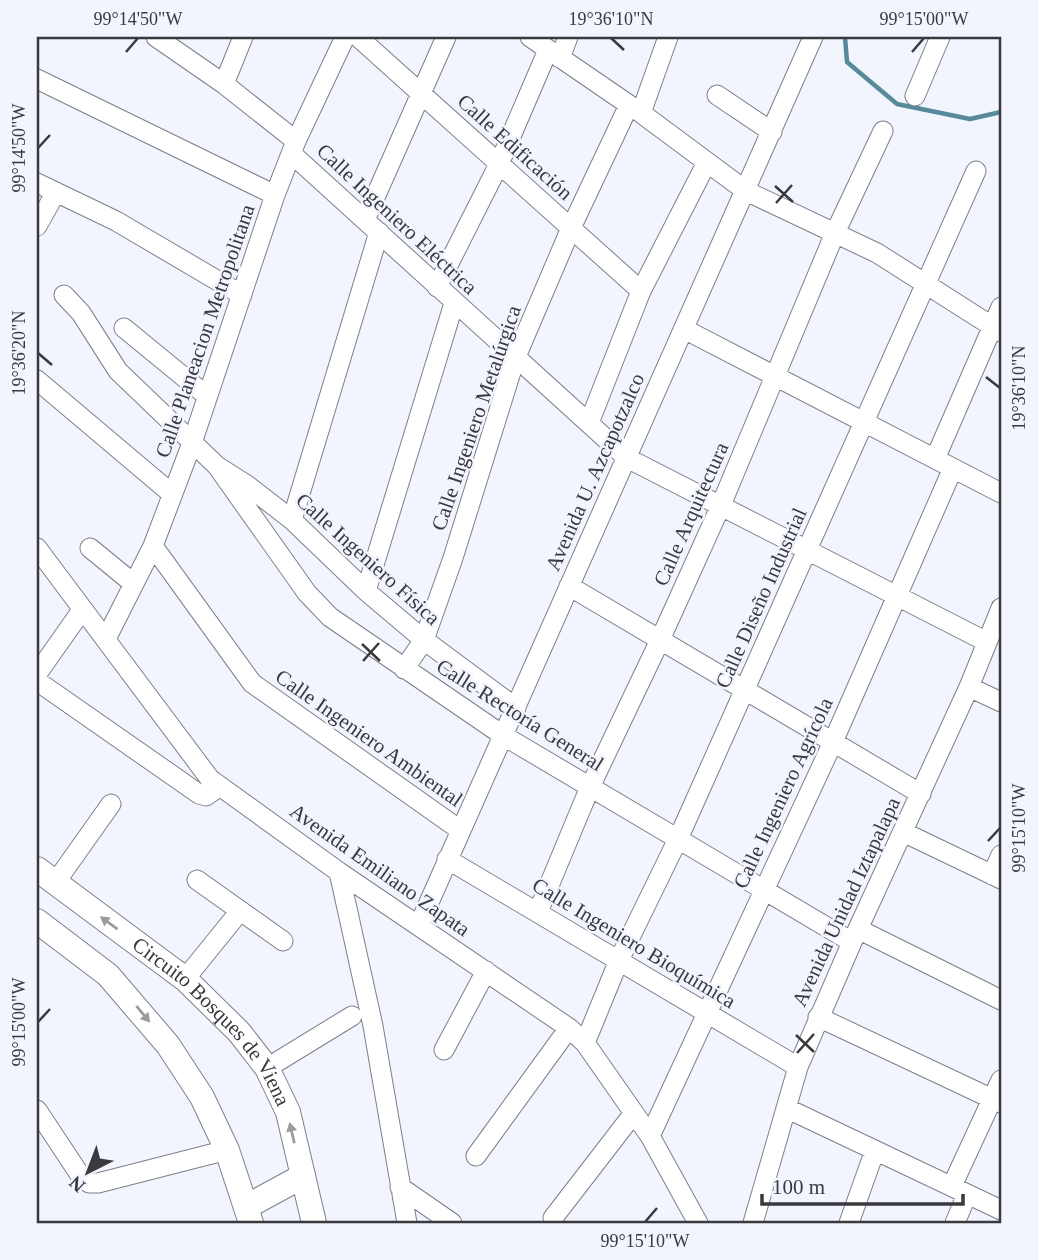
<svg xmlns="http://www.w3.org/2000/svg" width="1038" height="1260" viewBox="0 0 1038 1260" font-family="Georgia,serif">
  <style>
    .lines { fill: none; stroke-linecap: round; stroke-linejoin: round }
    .stream { stroke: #578b9a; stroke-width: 4.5 }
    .minor-casing { stroke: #7d7f8a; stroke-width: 21 }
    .major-casing { stroke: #7d7f8a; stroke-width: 26 }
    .minor { stroke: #fff; stroke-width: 19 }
    .major { stroke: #fff; stroke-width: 24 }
    .oneway { fill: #9c9c9e }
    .ticks { fill: none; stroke: #39393e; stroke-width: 2.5 }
    .labels { text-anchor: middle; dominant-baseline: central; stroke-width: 5; stroke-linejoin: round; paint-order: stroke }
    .street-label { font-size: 21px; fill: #39393e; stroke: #f2f4fe }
    .neatline { fill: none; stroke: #39393e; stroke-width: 2.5 }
    .ticks-label { font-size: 18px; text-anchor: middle; fill: #39393e }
  </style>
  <rect width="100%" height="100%" fill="#f2f4fe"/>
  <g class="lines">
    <path class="stream" d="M845 37 847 62 897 104 970 119 1001 112"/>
    <defs>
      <path id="minor" d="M156 37 224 84 296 141
        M358 37 641 291
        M530 37 641 113 746 191 877 253 1001 332
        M560 58 568 37
        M37 79 275 195
        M224 84 243 37
        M717 95 772 132
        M915 96 940 37
        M641 113 668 37
        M292 154 627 458 987 642
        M37 183 116 221 242 295
        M365 220 446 37
        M37 226 56 192
        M437 287 499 164 548 50
        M64 295 81 313 118 371 217 466 247 485 292 520 366 591 424 640 516 708
        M124 328 207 396
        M684 329 1001 493
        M37 380 172 494
        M589 423 641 291 707 162
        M935 459 1001 307
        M217 466 307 593 330 617 504 736 852 942
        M292 520 379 232
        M153 546 252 683 460 830
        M37 548 210 779 339 872 569 1028 585 1043 650 1136 698 1223
        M90 548 134 584
        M569 586 921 794
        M366 591 454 303
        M106 639 153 546 192 443 275 195 296 141 345 37
        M404 669 424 640 453 558 515 359 571 228 629 105
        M37 674 82 610
        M37 681 199 794 206 796 220 786
        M969 687 1001 702
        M903 832 1001 879
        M447 859 798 1067
        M339 872 373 1026 407 1223
        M992 875 1001 855
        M197 880 283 941
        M55 883 111 804
        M538 912 590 787 660 640 721 505 835 233 883 131
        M419 925 813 37
        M858 929 1001 1000
        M185 979 240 911
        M818 1017 1001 1103
        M585 1043 619 960 678 839 976 171
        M444 1050 486 971
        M267 1068 352 1016
        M786 1108 1001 1210
        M37 1110 82 1178 89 1183H98L227 1150
        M650 1136 833 742 953 468
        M476 1156 569 1028
        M952 1186 1001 1080
        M400 1187 452 1223
        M553 1218 634 1113
        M753 1223 798 1067 852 942 969 687 1001 608
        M849 1223 875 1150
        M955 1223 967 1194"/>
      <g id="major">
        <path id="s1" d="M37 869 185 979 239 1032 267 1068 288 1112 314 1223"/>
        <path d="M37 921 108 975 168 1045 202 1097 227 1150 251 1223"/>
        <path d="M246 1207 303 1176"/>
      </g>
    </defs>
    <use href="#minor" class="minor-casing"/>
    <use href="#major" class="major-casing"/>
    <use href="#minor" class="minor"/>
    <use href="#major" class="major"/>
  </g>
  <defs><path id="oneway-solid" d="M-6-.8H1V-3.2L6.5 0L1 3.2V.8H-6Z" transform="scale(1.75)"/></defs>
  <g class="oneway">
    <use href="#oneway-solid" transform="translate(109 923) rotate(-144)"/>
    <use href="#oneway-solid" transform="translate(143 1014) rotate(51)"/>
    <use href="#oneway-solid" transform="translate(292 1133) rotate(-103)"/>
  </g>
  <path class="ticks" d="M611 38 624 50M126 52 138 38M912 52 924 38M38 148 50 135M775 186 793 202M776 203 792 185M38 353 52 365M986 377 1000 388M362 644 380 661M363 661 379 643M988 841 1000 828M38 1022 50 1009M796 1035 814 1052M797 1053 814 1034M645 1222 657 1208"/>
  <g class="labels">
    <g class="street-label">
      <text transform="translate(515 147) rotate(42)">Calle Edificación</text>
      <text transform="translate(397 219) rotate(43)">Calle Ingeniero Eléctrica</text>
      <text transform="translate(205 331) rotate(-71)">Calle Planeacion Metropolitana</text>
      <text transform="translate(476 418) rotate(-71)">Calle Ingeniero Metalúrgica</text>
      <text transform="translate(595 472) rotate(-66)">Avenida U. Azcapotzalco</text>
      <text transform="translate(691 514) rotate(-66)">Calle Arquitectura</text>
      <text transform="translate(368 559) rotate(42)">Calle Ingeniero Física</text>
      <text transform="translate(761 598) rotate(-66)">Calle Diseño Industrial</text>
      <text transform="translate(520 715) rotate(32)">Calle Rectoría General</text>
      <text transform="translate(369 738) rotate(35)">Calle Ingeniero Ambiental</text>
      <text transform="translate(783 793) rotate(-65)">Calle Ingeniero Agrícola</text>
      <text transform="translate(380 870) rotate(35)">Avenida Emiliano Zapata</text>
      <text transform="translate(846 902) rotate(-65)">Avenida Unidad Iztapalapa</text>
      <text transform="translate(634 943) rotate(31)">Calle Ingeniero Bioquímica</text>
      <text stroke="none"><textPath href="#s1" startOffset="234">Circuito Bosques de Viena</textPath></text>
    </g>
  </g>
  <rect width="1038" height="1260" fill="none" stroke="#f2f4fe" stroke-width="77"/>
  <g transform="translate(88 1172) rotate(222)" stroke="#f2f4fe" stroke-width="5" paint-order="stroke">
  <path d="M0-5L12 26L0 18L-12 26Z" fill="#39393e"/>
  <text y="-10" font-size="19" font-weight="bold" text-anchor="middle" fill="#39393e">N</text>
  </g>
  <path d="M762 1194v10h201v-10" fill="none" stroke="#39393e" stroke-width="3.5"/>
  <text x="772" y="1194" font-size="21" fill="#39393e" stroke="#f2f4fe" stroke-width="5" paint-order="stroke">100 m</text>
  <rect x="38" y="38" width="962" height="1184" class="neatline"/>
  <g class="ticks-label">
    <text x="138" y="25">99°14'50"W</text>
    <text x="611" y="25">19°36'10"N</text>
    <text x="924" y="25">99°15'00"W</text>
    <text transform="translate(19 148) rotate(-90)" y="6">99°14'50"W</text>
    <text transform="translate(19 353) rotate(-90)" y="6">19°36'20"N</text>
    <text transform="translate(1019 388) rotate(-90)" y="6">19°36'10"N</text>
    <text transform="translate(1019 828) rotate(-90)" y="6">99°15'10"W</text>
    <text transform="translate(19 1022) rotate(-90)" y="6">99°15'00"W</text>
    <text x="645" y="1247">99°15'10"W</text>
  </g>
</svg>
